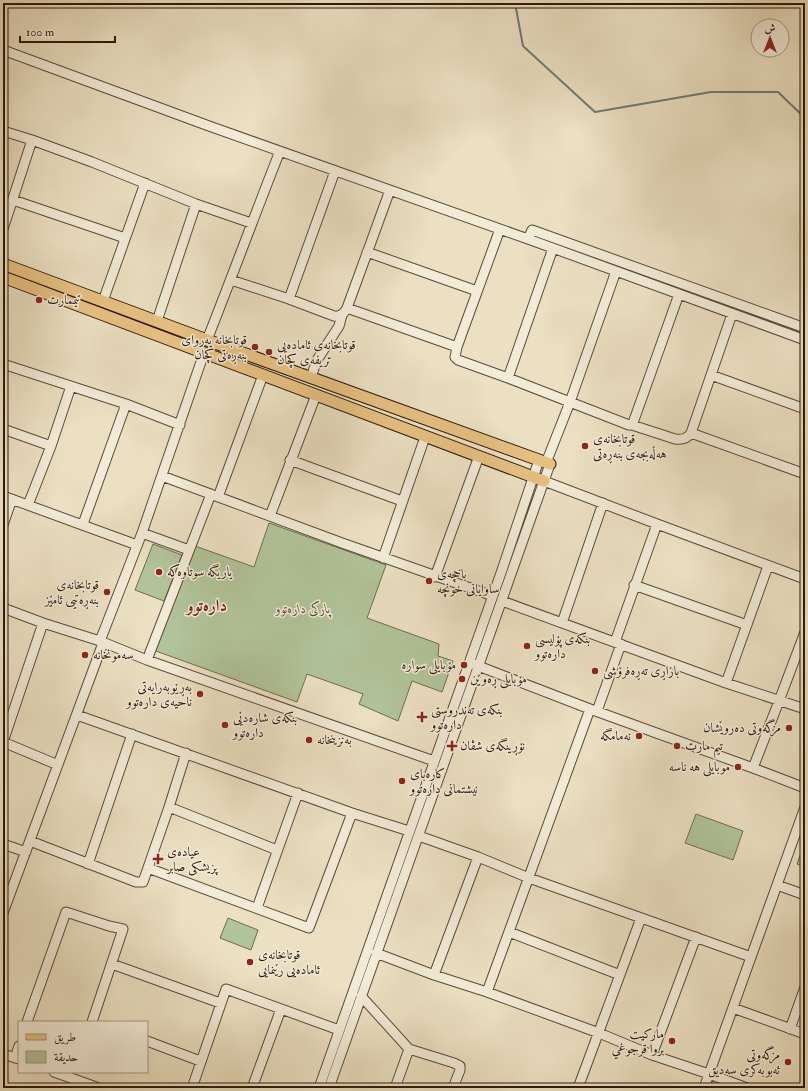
<svg xmlns="http://www.w3.org/2000/svg" width="808" height="1091" viewBox="0 0 808 1091" font-family="'IM FELL Double Pica',Amiri,serif">
  <style>
    .green { fill: #b1c399; stroke: #6e6e52 }
    .lines { fill: none; stroke-linecap: round; stroke-linejoin: round }
    .stream { stroke: #717977; stroke-width: 2 }
    .minor-casing { stroke: #5c4a39; stroke-width: 11 }
    .major-casing { stroke: #2c180b; stroke-width: 13 }
    .minor { stroke: #f2ebd7; stroke-width: 9 }
    .major { stroke: #e6c081; stroke-width: 11 }
    .poi-dot { fill: #8f2418; stroke: #f2ebd7; stroke-width: 1.5 }
    .labels { text-anchor: middle; dominant-baseline: central; stroke-width: 3; stroke-linejoin: round; paint-order: stroke }
    .poi-label { font-size: 13px; fill: #2c180b; stroke: #f2ebd7; text-anchor: start }
    .park-label { font-size: 13px; font-style: italic; fill: #544b36; stroke: #f2ebd7 }
    .district-label { font-size: 17px; font-weight: bold; fill: #7a1f14; stroke: #f2ebd7 }
  </style>
  <rect width="100%" height="100%" fill="#ebe0c2"/>
  <filter id="stains"><feTurbulence type="fractalNoise" baseFrequency=".005" numOctaves="4"/><feColorMatrix values="0 0 0 0 .2 0 0 0 0 .09 0 0 0 0 .02 0 0 0 .5 -.17"/></filter>
  <radialGradient id="worn" r=".72"><stop offset=".6" stop-color="#630" stop-opacity="0"/><stop offset="1" stop-color="#630" stop-opacity=".3"/></radialGradient>
  <path class="green" d="M269 523 386 565 367 618 439 644 438 656 453 661 442 692 412 681 398 721 359 704 363 694 307 674 297 702 153 650 195 546 254 567Z
    M153 544 182 555 164 601 135 590Z
    M696 814 743 831 733 860 685 843Z
    M805 841V867L797 864Z
    M228 918 258 930 251 950 220 938Z"/>
  <g class="lines">
    <path class="stream" d="M515 3 523 46 595 112 711 92H778L805 118"/>
    <defs>
      <path id="minor" d="M3 50 209 126 528 239 805 340
        M3 131 32 140 92 162 196 204 251 223
        M13 200 125 238
        M3 229 32 140
        M500 229 457 347 455 357 458 360 508 378 629 425H632L633 423 679 294
        M528 239 532 230 805 328
        M367 252 477 291
        M231 280 289 299 334 316C340 317 344 314 347 308L390 190
        M289 299 335 171
        M103 301 145 183
        M347 308 457 347
        M157 321 196 204
        M207 340C232 277 255 214 280 151
        M3 364 126 404 180 425
        M711 375 805 409
        M311 377 317 360 339 326 342 315
        M508 378 553 248
        M632 425 675 439C682 440 687 439 691 433L732 314
        M3 429 51 446
        M691 433 805 474
        M290 460 402 501
        M546 463 570 402 616 271
        M162 476 342 543 493 596
        M544 481 657 524 805 579
        M3 496 137 545
        M218 497 263 375
        M28 505 51 446 71 386
        M270 516 316 395
        M83 524 126 404
        M3 525 12 499
        M142 533 189 550
        M383 558 425 437
        M435 577 479 456
        M634 585 747 625
        M502 601 726 683 805 709
        M3 608 43 623 100 641 147 660 434 761
        M562 623 603 503
        M100 641 142 533 204 353
        M615 642 657 524
        M147 660 211 494
        M473 664 590 709 753 768 805 788
        M726 683 768 566
        M597 711 621 644
        M77 715 352 813 409 831
        M3 742 43 623
        M3 742 58 765
        M753 768 779 701 805 632
        M169 807 277 850
        M419 836 478 857 529 878 751 957
        M30 841 136 882H143L169 807 186 753
        M3 844 26 852
        M88 864 132 734
        M148 868 309 928 352 813
        M777 885 805 895
        M257 908 298 793
        M3 913 103 643
        M509 932 620 975
        M376 953 434 975 487 992 599 1033 652 1055 709 1074 747 1088
        M112 964 220 1003
        M434 975 478 857
        M487 992 590 709
        M361 996 409 1049 454 1063 460 1066V1070L453 1088
        M733 1008 805 1034
        M27 1022 66 912 109 926 123 929 92 1022
        M790 1029 805 987
        M147 1041 200 1061
        M3 1054 19 1059
        M652 1055 696 937
        M15 1058 19 1046
        M54 1072 99 1088
        M192 1088 226 989 339 1030
        M252 1088 281 1009
        M319 1088 502 570 539 460
        M329 1088 550 464
        M395 1088 409 1049
        M578 1088 641 918
        M704 1088 805 807"/>
      <path id="major" d="M3 264 207 340 550 464
        M3 277 544 481"/>
    </defs>
    <use href="#minor" class="minor-casing"/>
    <use href="#major" class="major-casing"/>
    <use href="#minor" class="minor"/>
    <use href="#major" class="major"/>
  </g>
  <g class="poi-dot">
    <circle cx="39" cy="300" r="4"/>
    <circle cx="255" cy="347" r="4"/>
    <circle cx="269" cy="352" r="4"/>
    <circle cx="585" cy="446" r="4"/>
    <circle cx="159" cy="572" r="4"/>
    <circle cx="429" cy="581" r="4"/>
    <circle cx="107" cy="592" r="4"/>
    <circle cx="527" cy="646" r="4"/>
    <circle cx="85" cy="655" r="4"/>
    <circle cx="464" cy="665" r="4"/>
    <circle cx="595" cy="671" r="4"/>
    <circle cx="462" cy="679" r="4"/>
    <circle cx="200" cy="694" r="4"/>
    <path d="M420 711h4v4h4v4h-4v4h-4v-4h-4v-4h4z"/>
    <circle cx="225" cy="725" r="4"/>
    <circle cx="789" cy="728" r="4"/>
    <circle cx="639" cy="736" r="4"/>
    <circle cx="309" cy="740" r="4"/>
    <path d="M450 740h4v4h4v4h-4v4h-4v-4h-4v-4h4z"/>
    <circle cx="677" cy="746" r="4"/>
    <circle cx="738" cy="767" r="4"/>
    <circle cx="402" cy="781" r="4"/>
    <path d="M156 853h4v4h4v4h-4v4h-4v-4h-4v-4h4z"/>
    <circle cx="250" cy="962" r="4"/>
    <circle cx="672" cy="1041" r="4"/>
    <circle cx="788" cy="1062" r="4"/>
  </g>
  <g class="labels">
    <g class="poi-label">
      <text x="47" y="300">تیممارت</text>
      <text x="247" y="340" text-anchor="end">قوتابخانە پەروای<tspan x="247" dy="15">بنەڕەتی کچان</tspan></text>
      <text x="277" y="345">قوتابخانەی ئامادەیی<tspan x="277" dy="15">تریفەی کچان</tspan></text>
      <text x="593" y="439">قوتابخانەی<tspan x="593" dy="15">هەڵەبجەی بنەڕەتی</tspan></text>
      <text x="167" y="572">یاریگە سوتاوەکە</text>
      <text x="437" y="574">باخچەی<tspan x="437" dy="15">ساوایانی خونچە</tspan></text>
      <text x="99" y="585" text-anchor="end">قوتابخانەی<tspan x="99" dy="15">بنەڕەتیی ئامێز</tspan></text>
      <text x="535" y="639">بنکەی پۆلیسی<tspan x="535" dy="15">دارەتوو</tspan></text>
      <text x="93" y="655">سەمونخانە</text>
      <text x="456" y="665" text-anchor="end">مۆبایلی سوارە</text>
      <text x="603" y="671">بازاڕی تەڕەفرۆشی</text>
      <text x="470" y="679">مۆبایلی ڕەوێن</text>
      <text x="192" y="687" text-anchor="end">بەڕێوبەرایەتی<tspan x="192" dy="15">ناحیەی دارەتوو</tspan></text>
      <text x="431" y="710">بنکەی تەندروستی<tspan x="431" dy="15">دارەتوو</tspan></text>
      <text x="233" y="718">بنکەی شارەدێی<tspan x="233" dy="15">دارەتوو</tspan></text>
      <text x="781" y="728" text-anchor="end">مزگەوتی دەروێشان</text>
      <text x="631" y="736" text-anchor="end">نەمامگە</text>
      <text x="317" y="740">بەنزینخانە</text>
      <text x="460" y="746">نۆڕینگەی شڤان</text>
      <text x="685" y="746">تیم مارت</text>
      <text x="730" y="767" text-anchor="end">موبایلی هه ناسه</text>
      <text x="410" y="774">کارەبای<tspan x="410" dy="15">نیشتمانی دارەتوو</tspan></text>
      <text x="167" y="852">عیادەی<tspan x="167" dy="15">پزیشکی صابر</tspan></text>
      <text x="258" y="955">قوتابخانەی<tspan x="258" dy="15">ئامادەیی رێنمایی</tspan></text>
      <text x="664" y="1034" text-anchor="end">ماركيت<tspan x="664" dy="15">بروا قرجوغي</tspan></text>
      <text x="780" y="1055" text-anchor="end">مزگەوتی<tspan x="780" dy="15">ئەبوبەکری سەدیق</tspan></text>
    </g>
    <g class="park-label">
      <text x="303" y="609">پارکی دارەتوو</text>
    </g>
    <g class="district-label">
      <text x="207" y="605">دارەتوو</text>
    </g>
  </g>
  <rect width="808" height="1091" fill="none" stroke="#ebe0c2" stroke-width="16"/>
  <rect x="4" y="4" width="800" height="1083" fill="none" stroke="#2c180b" stroke-width="2"/>
  <rect x="8" y="8" width="792" height="1075" fill="none" stroke="#2c180b"/>
  <rect x="18" y="1021" width="130" height="52" fill="#f2ebd7" stroke="#a39785"/>
  <rect x="26" y="1034" width="20" height="6" fill="#e6c081" stroke="#a39785"/>
  <text x="54" y="1041" font-size="12" fill="#2c180b">طريق</text>
  <rect x="26" y="1051" width="20" height="12" fill="#b1c399" stroke="#a39785"/>
  <text x="54" y="1061" font-size="12" fill="#2c180b">حديقة</text>
  <g transform="translate(770 38)"><circle r="19" fill="#f2ebd7" stroke="#a39785"/>
  <path d="M0-3L7 15L0 10L-7 15Z" fill="#8f2418"/>
  <text y="-6" font-size="11" font-weight="bold" text-anchor="middle" fill="#2c180b">ش</text>
  </g>
  <path d="M20 36v6h95v-6" fill="none" stroke="#2c180b" stroke-width="2"/>
  <text x="26" y="36" font-size="12" fill="#2c180b" stroke="#f2ebd7" stroke-width="3" paint-order="stroke">100 m</text>
  <rect width="100%" height="100%" filter="url(#stains)"/>
  <rect width="100%" height="100%" fill="url(#worn)"/>
</svg>
